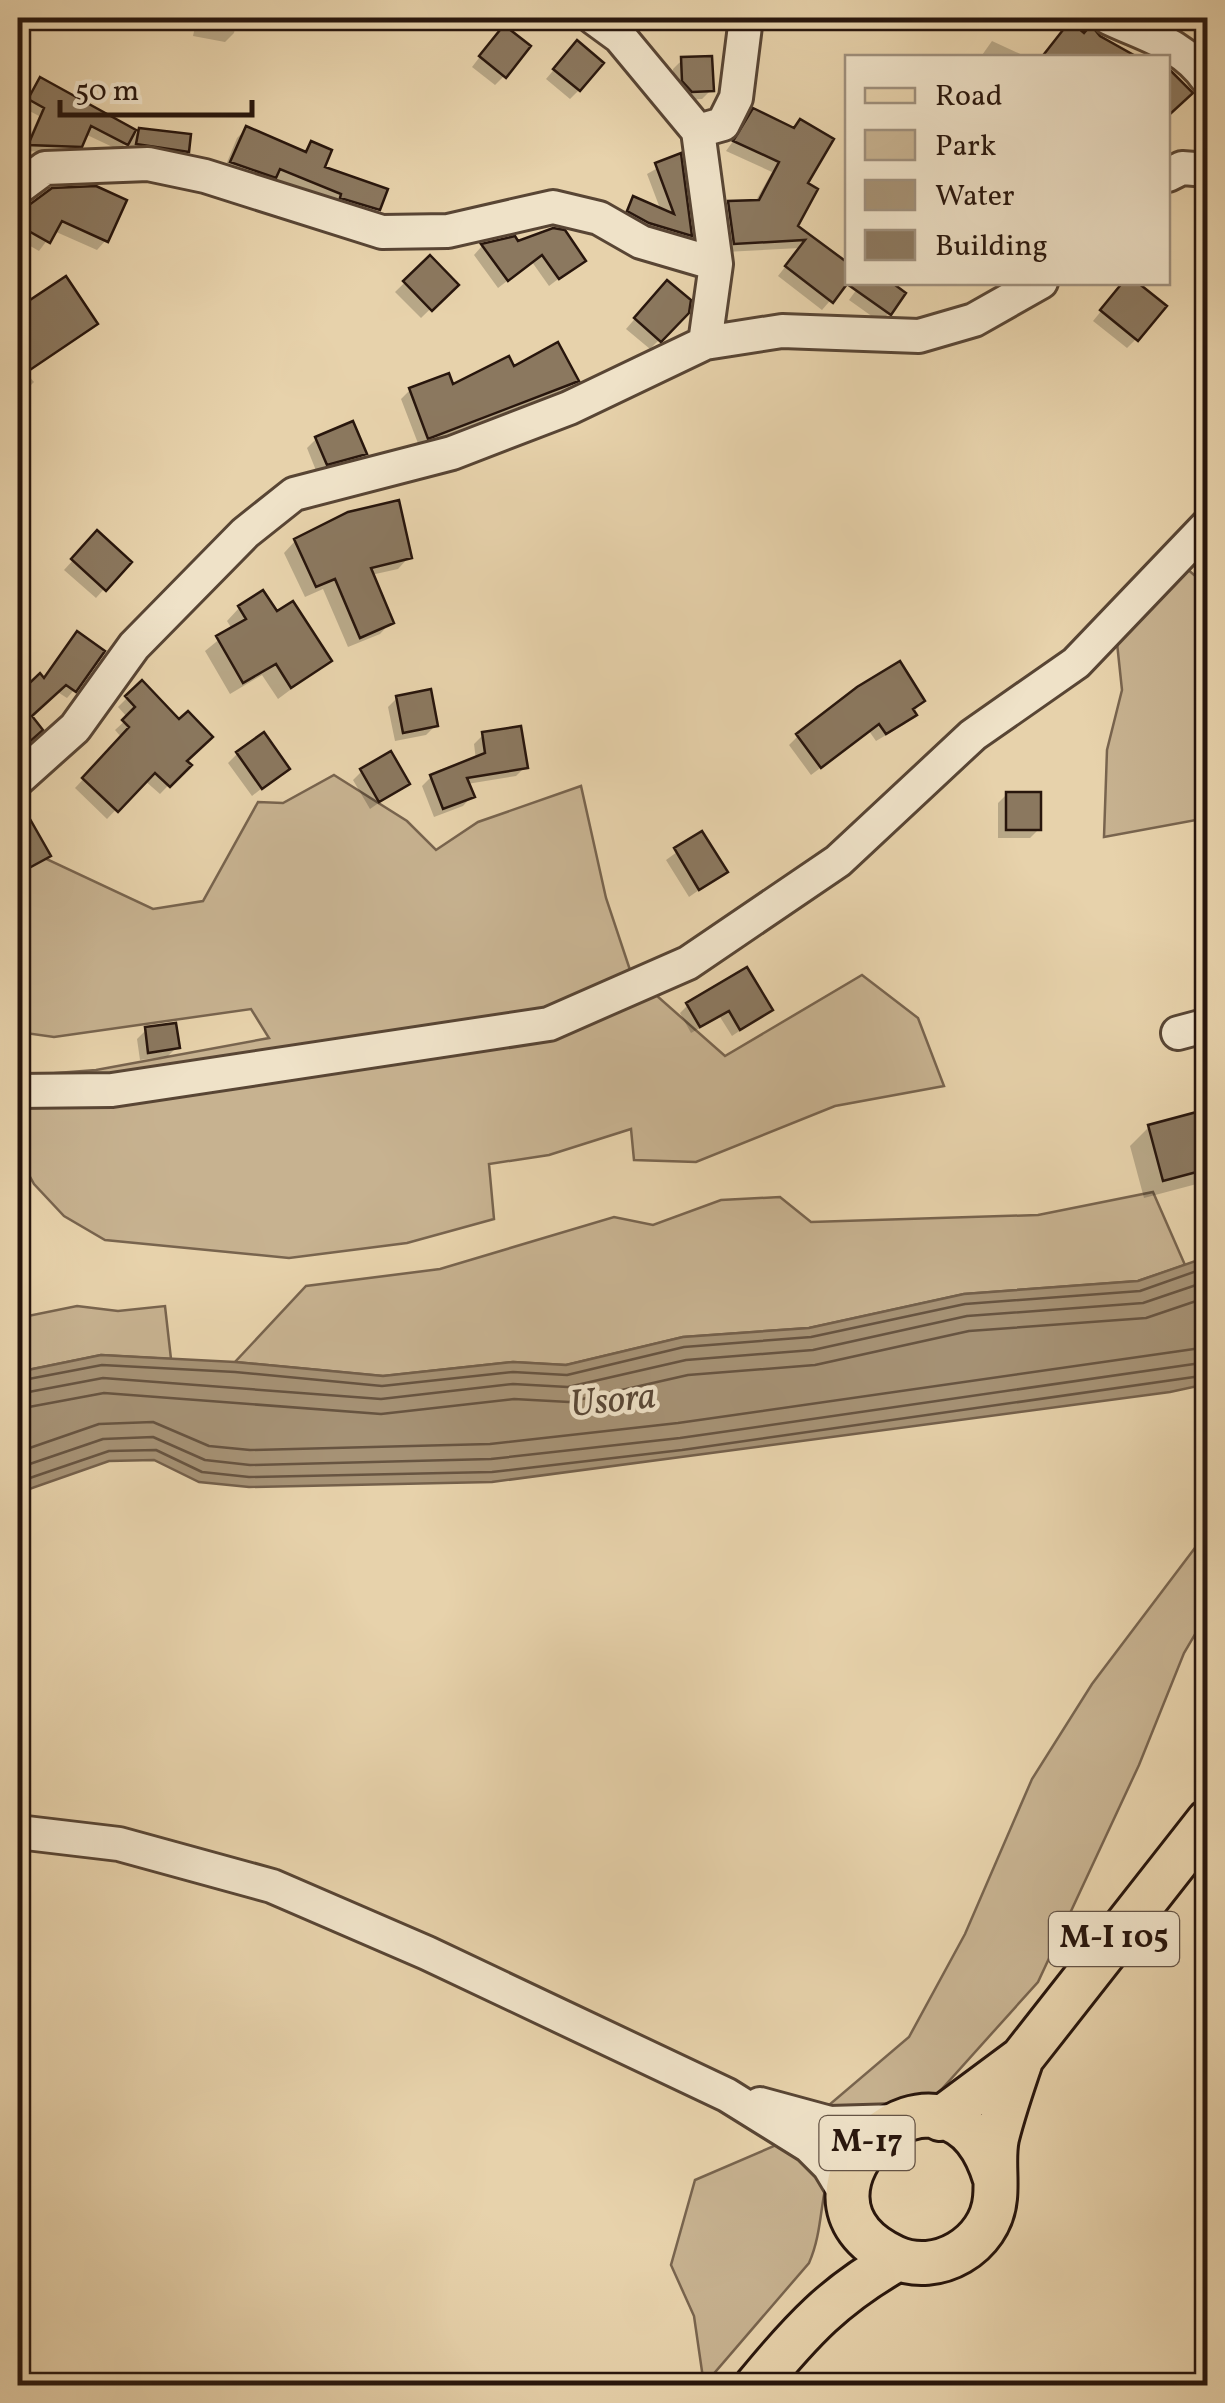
<svg xmlns="http://www.w3.org/2000/svg" width="1225" height="2403" viewBox="0 0 1225 2403" font-family="Vollkorn,serif">
  <style>
    .green { fill: #c7b290; stroke: #78644e; stroke-width: 2.5 }
    .water { fill: #a69275; stroke: #74604b; stroke-width: 2.5 }
    .shadow { fill: #0003 }
    .lines { fill: none; stroke-linecap: round; stroke-linejoin: round }
    .shore { stroke: #675441; stroke-width: 2.5 }
    .building { fill: #8b785f; stroke: #28160d; stroke-width: 2.5 }
    .minor-casing { stroke: #584534; stroke-width: 38 }
    .major-casing { stroke: #28160d; stroke-width: 48 }
    .minor { stroke: #efe2c8; stroke-width: 32 }
    .major { stroke: #e7d2ab; stroke-width: 42 }
    .labels { text-anchor: middle; dominant-baseline: central; stroke-width: 9; stroke-linejoin: round; paint-order: stroke }
    .shield { fill: #efe2c8; stroke: #645345; stroke-width: 2.5 }
    .shield-label { font-size: 32px; font-weight: bold; fill: #28160d }
    .water-label { font-size: 38px; font-style: italic; fill: #5a4837; stroke: #efe2c8 }
  </style>
  <rect width="100%" height="100%" fill="#e7d2ab"/>
  <filter id="stains"><feTurbulence type="fractalNoise" baseFrequency=".002" numOctaves="4"/><feColorMatrix values="0 0 0 0 .2 0 0 0 0 .09 0 0 0 0 .02 0 0 0 .5 -.17"/></filter>
  <radialGradient id="worn" r=".72"><stop offset=".6" stop-color="#630" stop-opacity="0"/><stop offset="1" stop-color="#630" stop-opacity=".3"/></radialGradient>
  <path class="green" d="M1186 568 1207 586V818L1104 837 1107 750 1122 690 1115 624Z
    M334 775 407 821 436 850 478 822 581 786 606 898 631 973 725 1056 862 975 918 1018 944 1086 835 1106 696 1162 634 1160 631 1129 549 1155 489 1164 494 1219 407 1243 289 1258 105 1240 64 1216 34 1184 18 1155V1076L96 1070 269 1038 251 1009 54 1037 18 1032V857L36 854 153 909 203 901 258 802 283 803Z
    M1153 1192 1185 1265 1138 1281 964 1294 809 1328 683 1337 566 1365 513 1362 383 1376 235 1362 306 1286 440 1269 614 1217 653 1225 721 1200 780 1197 811 1222 1038 1215Z
    M77 1306 118 1311 165 1306 171 1359 101 1355 18 1372V1318Z
    M1207 1532V1614L1184 1653 1139 1765 1038 1982 923 2110 829 2171C820 2203 822 2234 809 2263L704 2385 694 2316 671 2265 695 2180 788 2140 909 2037 965 1934 1032 1779 1092 1684Z"/>
  <path class="water" d="M1207 1257V1384L1170 1392 492 1482 249 1487 199 1482 154 1460 109 1461 18 1493V1372L101 1355 235 1362 383 1376 513 1362 566 1365 683 1337 809 1328 964 1294 1138 1281Z"/>
  <path class="shadow" d="M197 18H237L234 33 225 42 193 36Z
    M495 37 504 76 495 85 472 67Z
    M992 41 1027 57V58H980Z
    M568 53 579 90 570 99 546 79Z
    M682 60 711 90 702 99 682 100 674 90 673 69Z
    M41 80 128 141 119 150 85 134 72 153 23 151 39 116 22 107Z
    M754 112 792 130 804 184 795 226 848 280 822 310 778 276 800 248 725 252 720 213 729 204 755 202 772 172 726 151Z
    M246 129 302 153 311 144 321 169 378 209 369 218 273 178 265 185 223 172 237 138Z
    M140 130 186 151 177 160 129 153 130 139Z
    M679 156 689 235 681 244 619 220 634 199 661 211 647 174Z
    M30 207 106 240 97 250 54 231 39 251 18 239V221Z
    M514 239 517 244 582 261 549 286 532 262 498 288 474 255 482 246Z
    M429 259 455 285 421 318 395 292Z
    M66 279 95 324 26 373 34 382 18 398V311Z
    M862 282 889 313 880 322 849 300Z
    M1120 288 1136 339 1127 348 1093 321Z
    M658 292 687 312 650 349 626 329Z
    M512 370 576 380 567 389 419 446 401 399 410 390 451 387Z
    M316 439 364 454 355 463 317 473 307 448Z
    M97 534 104 589 96 598 64 570Z
    M295 541 409 557 398 569 371 575 391 622 380 634 348 647 323 589 305 597 284 553Z
    M239 608 276 615 329 661 278 699 262 675 230 694 205 651 232 629 227 621Z
    M69 642 74 690 67 698 56 691 29 716 39 730 18 750V713L21 711 18 698 40 677 43 680Z
    M142 683 188 765 160 794 144 780 107 819 75 788 122 738 115 730 128 718 118 707Z
    M397 698 435 726 426 735 395 741 388 707Z
    M922 701 905 724 876 741 869 731 811 775 789 745 798 736Z
    M483 735 525 767 516 776 467 784 472 796 463 806 434 817 422 786 431 777 476 760 474 744Z
    M237 754 286 769 252 796 228 763Z
    M362 771 407 783 370 809 353 780Z
    M1007 794 1039 829 1030 838H998V803Z
    M24 811 48 855 18 876V815Z
    M702 834 725 872 689 897 666 860Z
    M688 1005 770 1010 732 1036 720 1017 691 1033 680 1013Z
    M146 1030 177 1047 168 1056 140 1060 137 1039Z
    M1208 1109V1181L1144 1198 1130 1146 1149 1127Z"/>
  <g class="lines">
    <path class="shore" d="M18 1381 102 1365 235 1372 382 1386 513 1372 567 1375 684 1347 811 1337 965 1304 1140 1291 1208 1267
      M18 1394 103 1378 381 1399 513 1384 568 1387 686 1360 813 1350 967 1316 1143 1303 1208 1281
      M18 1409 104 1393 381 1414 514 1399 569 1402 688 1375 815 1365 969 1331 1146 1318 1208 1297
      M18 1452 99 1424 153 1422 209 1446 250 1450 490 1444 678 1423 1208 1347
      M18 1468 103 1439 153 1437 205 1460 250 1465 491 1459 680 1438 1208 1362
      M18 1482 109 1451 156 1450 202 1472 249 1477 492 1472 682 1450 1208 1375"/>
  </g>
  <path class="building" d="M1070 21 1084 33 1091 25 1100 36 1139 58H1041Z
    M504 25 531 46 506 78 479 56Z
    M577 40 604 63 580 91 553 69Z
    M712 56 714 91 692 92 682 81 681 57Z
    M1168 68 1193 93 1168 116Z
    M40 77 136 130 128 145 91 126 82 147 28 145 44 108 28 99Z
    M753 108 794 128 800 119 834 139 808 183 818 189 798 226 848 263V282H891L906 293 891 315 847 284 833 303 785 266 805 240 734 244 728 201 759 200 779 162 733 141Z
    M246 126 306 152 311 141 332 150 325 167 388 189 380 210 340 198 341 194 280 169 276 178 230 162Z
    M139 128 191 134 189 152 136 144Z
    M681 153 692 236 649 223 627 211 633 196 674 214 655 163Z
    M96 186 127 200 108 242 62 221 50 243 18 225 29 205 52 188Z
    M553 228 565 230 586 261 559 279 542 255 508 281 481 244 515 236 518 241Z
    M430 255 459 285 432 311 403 281Z
    M66 276 98 324 18 378V308Z
    M667 280 691 300 689 313 661 342 634 318Z
    M1123 282H1137L1167 306 1138 341 1100 310Z
    M558 342 579 381 428 439 409 388 449 373 453 384 509 356 514 366Z
    M353 421 367 454 327 465 315 437Z
    M399 500 412 558 371 568 394 623 360 638 335 579 316 587 294 539 348 512Z
    M97 530 132 562 106 591 71 559Z
    M263 590 277 611 293 601 332 661 291 688 276 664 243 683 216 636 246 619 238 606Z
    M77 631 105 651 76 692 66 685 32 716 43 730 26 745 18 735V694L40 673 44 678Z
    M900 661 925 701 913 709 917 715 886 734 879 724 821 768 796 734 857 687Z
    M142 680 179 719 188 711 213 737 187 761 192 765 170 787 155 773 118 812 82 778 129 727 122 720 135 707 125 696Z
    M431 689 438 726 403 733 396 696Z
    M521 726 528 768 467 778 475 797 443 809 430 775 485 753 482 732Z
    M264 732 290 769 262 789 236 752Z
    M391 751 410 784 379 802 360 769Z
    M1006 792H1041V830H1006Z
    M18 798 51 856 18 874Z
    M702 831 728 872 699 890 674 848Z
    M747 967 773 1010 740 1030 729 1011 700 1027 686 1003Z
    M176 1023 180 1048 148 1053 145 1027Z
    M1208 1109V1169L1163 1181 1148 1125Z"/>
  <g class="lines">
    <defs>
      <path id="minor" d="M594 18 620 37 698 131
        M1109 18C1147 36 1183 44 1208 80
        M1168 175 1182 168 1208 170
        M18 188 45 168 148 164 205 176 382 232 448 231 553 207 599 218 641 242 716 264
        M705 343 716 264 698 131 723 124 736 98 746 18
        M18 779 75 728 134 646 245 533 294 494 452 453 569 408 705 343 782 331 919 336 974 320 1041 282
        M1178 1033 1208 1025
        M18 1091 112 1090 549 1024 688 963 838 861 973 735 1076 663 1208 525
        M18 1832 119 1844 272 1886 427 1953 727 2095 809 2146 829 2166 850 2201
        M760 2104 830 2123 897 2121"/>
      <path id="major" d="M940 2119 1022 2058 1208 1821
        M995 2179C948 2023 762 2196 894 2257 937 2277 991 2245 995 2198 997 2178 993 2157 997 2138 1004 2110 1013 2084 1022 2058
        M756 2386C802 2330 834 2295 898 2259"/>
    </defs>
    <use href="#minor" class="minor-casing"/>
    <use href="#major" class="major-casing"/>
    <use href="#minor" class="minor"/>
    <use href="#major" class="major"/>
  </g>
  <g class="labels">
    <g class="shield">
      <rect x="1049" y="1912" width="130" height="54" rx="8"/>
      <rect x="819.5" y="2116" width="95" height="54" rx="8"/>
    </g>
    <g class="shield-label">
      <text x="1114" y="1939">M-I 105</text>
      <text x="867" y="2143">M-17</text>
    </g>
    <g class="water-label">
      <text transform="translate(613 1402) rotate(-6)">Usora</text>
    </g>
  </g>
  <rect width="1225" height="2403" fill="none" stroke="#e7d2ab" stroke-width="60"/>
  <rect x="20" y="20" width="1185" height="2363" fill="none" stroke="#28160d" stroke-width="5"/>
  <rect x="30" y="30" width="1165" height="2343" fill="none" stroke="#28160d" stroke-width="2.5"/>
  <rect x="845" y="55" width="325" height="230" fill="#efe2c8" stroke="#9f907d" stroke-width="2.5"/>
  <rect x="865" y="88" width="50" height="15" fill="#e7d2ab" stroke="#9f907d" stroke-width="2.5"/>
  <text x="935" y="105" font-size="30" fill="#28160d">Road</text>
  <rect x="865" y="130" width="50" height="30" fill="#c7b290" stroke="#9f907d" stroke-width="2.5"/>
  <text x="935" y="155" font-size="30" fill="#28160d">Park</text>
  <rect x="865" y="180" width="50" height="30" fill="#a69275" stroke="#9f907d" stroke-width="2.5"/>
  <text x="935" y="205" font-size="30" fill="#28160d">Water</text>
  <rect x="865" y="230" width="50" height="30" fill="#8b785f" stroke="#9f907d" stroke-width="2.5"/>
  <text x="935" y="255" font-size="30" fill="#28160d">Building</text>
  <path d="M60 100v15h192v-15" fill="none" stroke="#28160d" stroke-width="5"/>
  <text x="75" y="100" font-size="30" fill="#28160d" stroke="#efe2c8" stroke-width="8" paint-order="stroke">50 m</text>
  <rect width="100%" height="100%" filter="url(#stains)"/>
  <rect width="100%" height="100%" fill="url(#worn)"/>
</svg>
